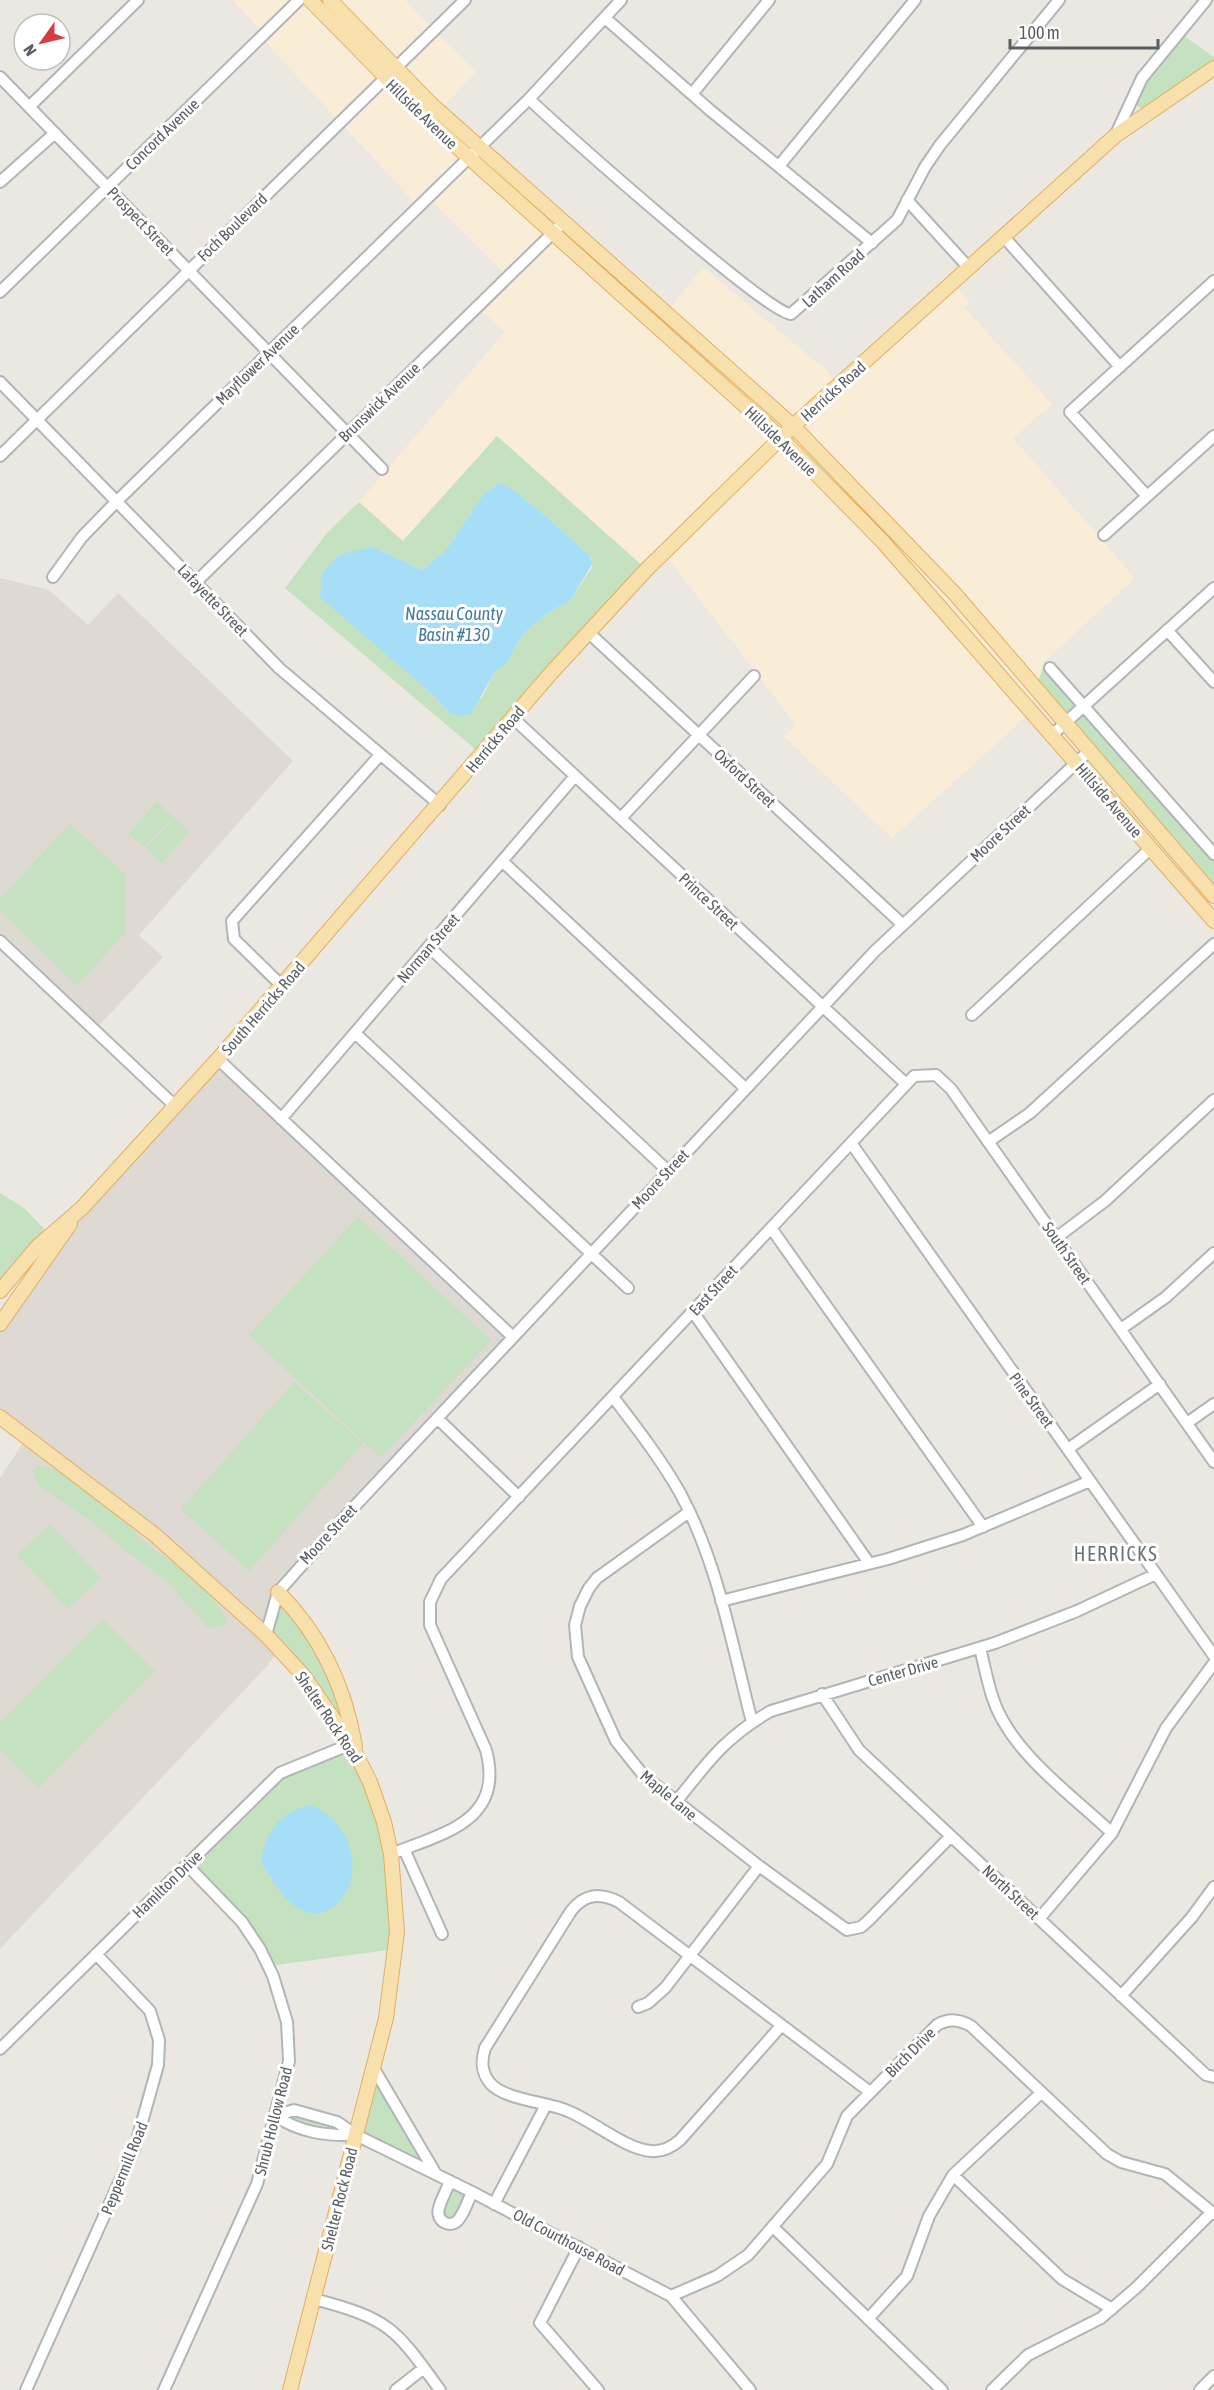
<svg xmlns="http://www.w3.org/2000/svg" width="1214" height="2390" viewBox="0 0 1214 2390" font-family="'Asap Condensed',sans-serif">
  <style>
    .commercial { fill: #faedd8 }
    .education { fill: #ded9d3 }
    .green { fill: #c4e1c0; fill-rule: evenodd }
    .water { fill: #a6def7 }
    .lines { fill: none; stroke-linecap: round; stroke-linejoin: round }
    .minor-casing { stroke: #b2b5b8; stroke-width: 14 }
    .major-casing { stroke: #e3ae62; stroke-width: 16 }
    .minor { stroke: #fff; stroke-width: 10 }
    .major { stroke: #f7e0ab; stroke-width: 14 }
    .labels { text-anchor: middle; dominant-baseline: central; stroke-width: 6; stroke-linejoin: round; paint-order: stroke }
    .street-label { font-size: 16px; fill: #5a5e61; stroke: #fff }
    .water-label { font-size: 18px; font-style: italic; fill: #437b9e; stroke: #fff }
    .quarter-label { font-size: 20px; letter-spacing: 1.5px; fill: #6b7073; stroke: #fff }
  </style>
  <rect width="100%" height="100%" fill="#ebe8e1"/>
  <path class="commercial" d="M232 0H405L475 72 443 108 482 144 469 157 552 233 563 223 665 314 703 267 827 371 838 386 953 283 970 302 964 307 1052 404 1013 438 1135 578 1045 661 1028 715 892 838 784 737 796 725 664 553 646 569 497 436 402 541 359 502 505 332 477 307 508 277 428 197 418 206 270 47 258 27Z"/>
  <path class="education" d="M0 578 49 590 88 625 118 593 293 761 139 935 163 957 95 1030 0 941Z
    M218 1059 513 1337 278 1592 280 1650 267 1666 0 1949V1478L27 1437 0 1417V1323L82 1208Z"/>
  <path class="green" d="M1181 34 1214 57V63L1145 111 1134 103 1145 80Z
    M497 436 646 569 482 755 285 588 327 533 359 502 403 541ZM499 483C514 485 574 542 589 555L592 559V568L571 599 544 616 523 634 506 664 495 671 482 698 450 713 431 693 373 547 422 570 446 550 482 496Z
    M1045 661 1214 854V896L1036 689Z
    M157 802 173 817 144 847 129 833Z
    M174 818 190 832 161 863 146 849Z
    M70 824 126 875 125 933 77 986 0 911V899Z
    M0 1193 24 1208 50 1235 0 1291Z
    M358 1217 491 1340 381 1458 249 1335Z
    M294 1382 363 1443 249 1571 181 1509Z
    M38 1466C63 1467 102 1498 120 1515 127 1521 132 1529 138 1536 167 1562 214 1582 226 1622L224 1625 208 1628 167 1581 117 1544 90 1520 38 1485 33 1470Z
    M50 1524 101 1578 68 1609 17 1555Z
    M278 1592 317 1640 384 1822 396 1949 268 1966 260 1949 187 1865 284 1770 350 1745 266 1635Z
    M103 1619 155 1671 39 1788 0 1749V1723Z
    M373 2067 436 2174 356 2136H329L276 2116 294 2110 356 2135Z
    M450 2181 472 2192 459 2219 440 2218Z"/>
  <path class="water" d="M499 483C514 485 574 542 589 555L593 563 571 599 544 616 523 634 506 664 495 671 471 714 462 716 450 713 431 693 320 597 322 573 339 555 373 547 422 570 446 550 482 496Z
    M311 1805C390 1843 341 1946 291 1903 278 1892 271 1877 261 1863 266 1832 279 1812 311 1805Z"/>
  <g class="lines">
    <defs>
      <path id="minor" d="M605 18 711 111 872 243
        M0 77 382 469
        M692 94 769 0
        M529 99C559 127 770 316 791 314L897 220 925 167 940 145 1059 0
        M29 107 138 0
        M1115 136 1142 78 1206 0
        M779 166 915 0
        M0 182 55 133
        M907 200 969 268
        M1003 236 1120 367
        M0 292 299 0
        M0 382 279 668 440 805
        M0 456 465 0
        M1147 496 1070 412 1214 281
        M1104 535 1214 436
        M53 577 82 537 117 501 529 99 621 0
        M196 582 563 223
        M1167 630 1214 682
        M588 632 902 924
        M1050 668 1214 854
        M513 718 905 1083
        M1053 734 1214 588
        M621 818 754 676
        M502 861 745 1088
        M0 941 175 1106
        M429 947 668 1171
        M283 987 234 939 232 921 380 755
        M972 1015 1151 848
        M355 1033 628 1288
        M218 1059 513 1337
        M281 1119 575 776
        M988 1142 1030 1113 1214 944
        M851 1143 1214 1656
        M771 1228 983 1527
        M1056 1238 1105 1201 1214 1100
        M693 1312 869 1563
        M1121 1329 1166 1297 1214 1253
        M613 1397C636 1427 660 1458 679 1491 718 1562 732 1645 752 1722
        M437 1418 519 1497
        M1187 1423 1214 1404
        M1068 1449 1160 1384
        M689 1512 597 1578 589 1588 580 1606 575 1625 578 1657 616 1741 644 1776 759 1866 847 1930 861 1927 869 1920 951 1836
        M721 1601 888 1559 963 1535 1090 1481
        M266 1635 278 1592 354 1507 875 951 1089 751
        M980 1648C986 1672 990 1698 1002 1719 1025 1762 1076 1799 1112 1833
        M822 1694 859 1750 1206 2075 1214 2077
        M676 1802C707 1763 726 1736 771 1711L995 1643 1077 1611 1156 1574
        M404 1849 442 1934
        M391 1854C444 1833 505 1821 486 1750L430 1625V1602L441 1579 914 1076 936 1075 951 1089 1214 1462
        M1039 1919 1112 1833 1166 1728 1214 1663
        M1121 1996 1192 1917 1214 1887
        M638 2007 648 2003 665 1988 759 1866
        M781 2026 680 2140C672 2147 662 2152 651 2151 625 2149 593 2121 568 2111 548 2102 504 2100 490 2083 481 2072 481 2061 485 2048L571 1911C585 1893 600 1893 619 1902L870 2092
        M0 2049 280 1773 351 1744
        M373 2067 436 2174
        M356 2135C328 2136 300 2133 276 2116L294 2110 337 2122 356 2135 472 2192 671 2296 750 2390
        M953 2175 1062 2279 1112 2309
        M450 2181C447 2190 441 2199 439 2208 435 2221 451 2230 459 2219 465 2211 468 2201 472 2192
        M494 2204 546 2105
        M774 2228 942 2390
        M579 2247 540 2323 598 2390
        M671 2296 717 2276 748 2255 827 2164 847 2116 937 2025C948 2018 959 2019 971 2026L1107 2154 1121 2162 1165 2174 1214 2214
        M314 2299C390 2319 395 2328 440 2390
        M868 2319 907 2276 929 2216 953 2175 1041 2093
        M26 2390 135 2147 158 2065 159 2040 150 2011 96 1954
        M164 2390 257 2184 289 2061 287 2022 273 1976 260 1949 242 1922 187 1865
        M396 2390 424 2368
        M992 2390 1028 2355 1101 2318 1137 2287 1212 2212
        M1200 2390 1214 2376"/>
      <path id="major" d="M310 0 434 126 781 438 883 542 1214 921
        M330 0 431 104 793 426 955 594 1214 896
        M0 1291 38 1246 82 1208 218 1059 552 672 647 569 793 426 1115 136 1214 68
        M0 1324 70 1224
        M0 1417 155 1535 266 1635 303 1675 351 1744 370 1782 384 1822 391 1854 397 1932 386 2018 290 2390
        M278 1592C320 1634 345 1688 355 1746"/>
    </defs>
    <use href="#minor" class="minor-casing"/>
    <use href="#major" class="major-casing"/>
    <use href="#minor" class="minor"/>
    <use href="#major" class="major"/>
  </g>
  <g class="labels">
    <g class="street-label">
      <text transform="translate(422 114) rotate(44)">Hillside Avenue</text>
      <text transform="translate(162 134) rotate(-44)">Concord Avenue</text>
      <text transform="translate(141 221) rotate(46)">Prospect Street</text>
      <text transform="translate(232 227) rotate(-44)">Foch Boulevard</text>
      <text transform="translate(833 278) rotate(-42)">Latham Road</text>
      <text transform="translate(257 364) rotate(-44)">Mayflower Avenue</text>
      <text transform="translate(833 391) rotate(-42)">Herricks Road</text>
      <text transform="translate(379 402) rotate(-44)">Brunswick Avenue</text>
      <text transform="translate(781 441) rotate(44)">Hillside Avenue</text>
      <text transform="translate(213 600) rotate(46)">Lafayette Street</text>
      <text transform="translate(495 739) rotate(-50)">Herricks Road</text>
      <text transform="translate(745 778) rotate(43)">Oxford Street</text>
      <text transform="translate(1109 800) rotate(49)">Hillside Avenue</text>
      <text transform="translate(1000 833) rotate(-43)">Moore Street</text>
      <text transform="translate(709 901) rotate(43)">Prince Street</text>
      <text transform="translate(428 948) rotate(-49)">Norman Street</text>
      <text transform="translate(263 1008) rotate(-49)">South Herricks Road</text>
      <text transform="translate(660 1179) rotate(-47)">Moore Street</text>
      <text transform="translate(1067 1253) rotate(55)">South Street</text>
      <text transform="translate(713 1290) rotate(-47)">East Street</text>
      <text transform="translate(1032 1400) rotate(54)">Pine Street</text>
      <text transform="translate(328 1534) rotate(-47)">Moore Street</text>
      <text transform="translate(903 1671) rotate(-16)">Center Drive</text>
      <text transform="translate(329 1717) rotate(56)">Shelter Rock Road</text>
      <text transform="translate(669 1795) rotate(40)">Maple Lane</text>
      <text transform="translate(167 1884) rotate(-44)">Hamilton Drive</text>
      <text transform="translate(1011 1892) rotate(43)">North Street</text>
      <text transform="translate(910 2052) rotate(-45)">Birch Drive</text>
      <text transform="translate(273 2121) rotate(-76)">Shrub Hollow Road</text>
      <text transform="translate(124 2168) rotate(-68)">Peppermill Road</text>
      <text transform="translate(339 2199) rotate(-76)">Shelter Rock Road</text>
      <text transform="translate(569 2242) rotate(28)">Old Courthouse Road</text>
    </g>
    <g class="water-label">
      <text x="454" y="613">Nassau County<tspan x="454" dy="21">Basin #130</tspan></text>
    </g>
    <g class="quarter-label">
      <text x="1116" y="1553">HERRICKS</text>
    </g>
  </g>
  <g transform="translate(42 42) rotate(236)"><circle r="28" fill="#ffffff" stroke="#bdbfc0" stroke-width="1.5"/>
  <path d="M0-4.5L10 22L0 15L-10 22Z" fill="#d83b44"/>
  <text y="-9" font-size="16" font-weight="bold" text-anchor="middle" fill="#5a5e61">N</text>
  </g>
  <path d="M1010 39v9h148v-9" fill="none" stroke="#5a5e61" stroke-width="3"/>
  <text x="1019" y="39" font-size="18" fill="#5a5e61" stroke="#ffffff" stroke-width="4.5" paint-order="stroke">100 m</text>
</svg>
